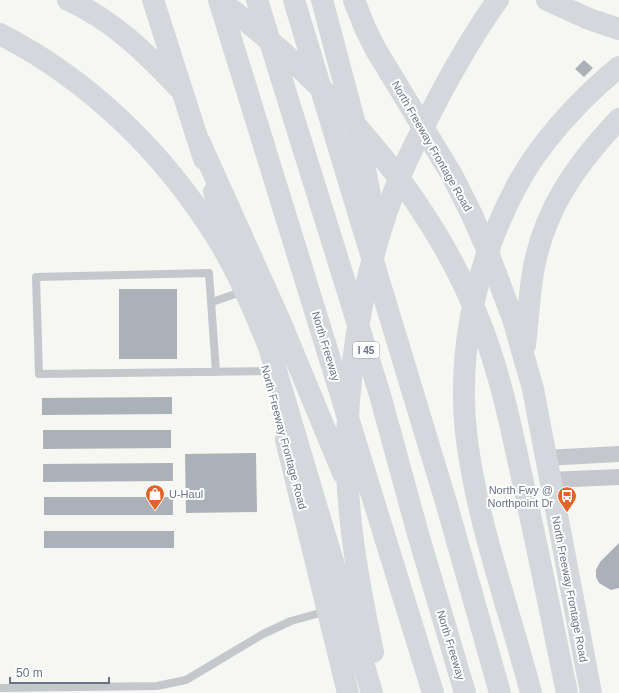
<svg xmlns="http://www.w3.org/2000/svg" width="619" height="693" viewBox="0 0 619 693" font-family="Arial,sans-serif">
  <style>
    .building { fill: #abb1b8 }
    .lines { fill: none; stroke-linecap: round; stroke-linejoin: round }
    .service { stroke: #c4c7cb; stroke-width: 8 }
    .minor { stroke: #c4c7cb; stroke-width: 16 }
    .secondary { stroke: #d4d8dc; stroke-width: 22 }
    .motorway { stroke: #d4d8dc; stroke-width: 22 }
    .labels { text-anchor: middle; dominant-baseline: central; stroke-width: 4; stroke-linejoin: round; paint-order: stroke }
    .shield { fill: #fff; stroke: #949da9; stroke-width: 1 }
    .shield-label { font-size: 10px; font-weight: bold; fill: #667384 }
    .street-label { font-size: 11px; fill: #667384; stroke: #fff }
    .poi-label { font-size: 11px; fill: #667384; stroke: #fff; text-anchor: end }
  </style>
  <rect width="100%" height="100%" fill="#f6f6f3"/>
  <path class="building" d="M584 60 593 68 584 77 575 69Z
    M119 289H177V359H119Z
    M172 397V414L42 415V398Z
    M43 430H171V448L43 449Z
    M256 453 257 512 186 513 185 454Z
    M173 463V481L43 482V464Z
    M44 497H173V515H44Z
    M44 531H174V548H44Z
    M619 543V588L611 590 599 583 596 577V570L600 562Z"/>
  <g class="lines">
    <path class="service" d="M212 302 244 291
      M216 372 209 273 36 277 39 374 267 371
      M0 688 157 686 186 680 263 634 291 621 327 611"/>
    <path class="minor" d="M545 458 619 454
      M549 480 619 477"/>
    <path class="secondary" d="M68 0C113 20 147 54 179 88
      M153 0 204 159
      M354 0 365 28 376 50 452 175 471 213 486 247 513 319 533 389 591 693
      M547 0 589 19 619 29
      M214 192 235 260
      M525 345C528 321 529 296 533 272 544 209 576 165 619 119
      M286 440 348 693"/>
    <path class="motorway" d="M219 0C328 82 432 196 481 325 502 379 513 436 525 492 540 559 553 626 567 693
      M219 0 433 693
      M257 0 380 395 418 534 465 693
      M294 0 446 502 500 693
      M322 0 359 139 377 230
      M0 34C90 80 164 153 217 238 238 272 254 310 269 347L372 693
      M199 141 280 321 343 473
      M373 652C358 581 345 510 347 437 350 349 367 256 401 174 413 146 428 118 442 91 459 60 477 28 498 0
      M531 693C510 612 480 531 468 448 455 360 474 267 515 189 538 144 580 99 619 67"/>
  </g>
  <defs>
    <symbol id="shop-pin" viewBox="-11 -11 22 30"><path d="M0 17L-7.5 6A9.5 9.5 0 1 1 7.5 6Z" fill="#e16528" stroke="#fff"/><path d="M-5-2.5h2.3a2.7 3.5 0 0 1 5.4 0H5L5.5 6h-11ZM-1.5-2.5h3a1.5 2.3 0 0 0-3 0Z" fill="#fff"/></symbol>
    <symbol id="bus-pin" viewBox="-11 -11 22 30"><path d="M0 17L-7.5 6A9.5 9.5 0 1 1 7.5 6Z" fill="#e16528" stroke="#fff"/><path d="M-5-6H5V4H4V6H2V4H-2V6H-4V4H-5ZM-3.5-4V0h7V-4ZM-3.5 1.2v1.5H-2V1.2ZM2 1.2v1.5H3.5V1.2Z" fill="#fff"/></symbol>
  </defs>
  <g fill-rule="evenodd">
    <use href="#shop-pin" x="144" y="483" width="22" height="30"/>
    <use href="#bus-pin" x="556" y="485" width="22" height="30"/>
  </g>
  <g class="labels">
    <rect class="shield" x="353" y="342" width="26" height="16" rx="3"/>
    <g class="shield-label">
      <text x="366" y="350">I 45</text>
    </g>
    <g class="street-label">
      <text transform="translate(432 146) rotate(60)">North Freeway Frontage Road</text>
      <text transform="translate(326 346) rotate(73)">North Freeway</text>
      <text transform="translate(284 437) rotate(75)">North Freeway Frontage Road</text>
      <text transform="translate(570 589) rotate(79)">North Freeway Frontage Road</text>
      <text transform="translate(451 645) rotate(73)">North Freeway</text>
    </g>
    <g class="poi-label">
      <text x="553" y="490">North Fwy @<tspan x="553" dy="13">Northpoint Dr</tspan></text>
      <text x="169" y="494" text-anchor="start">U-Haul</text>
    </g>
  </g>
  <path d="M10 677v6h99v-6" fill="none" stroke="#667384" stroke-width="2"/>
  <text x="16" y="677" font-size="12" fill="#667384" stroke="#ffffff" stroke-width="3" paint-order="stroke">50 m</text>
</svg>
